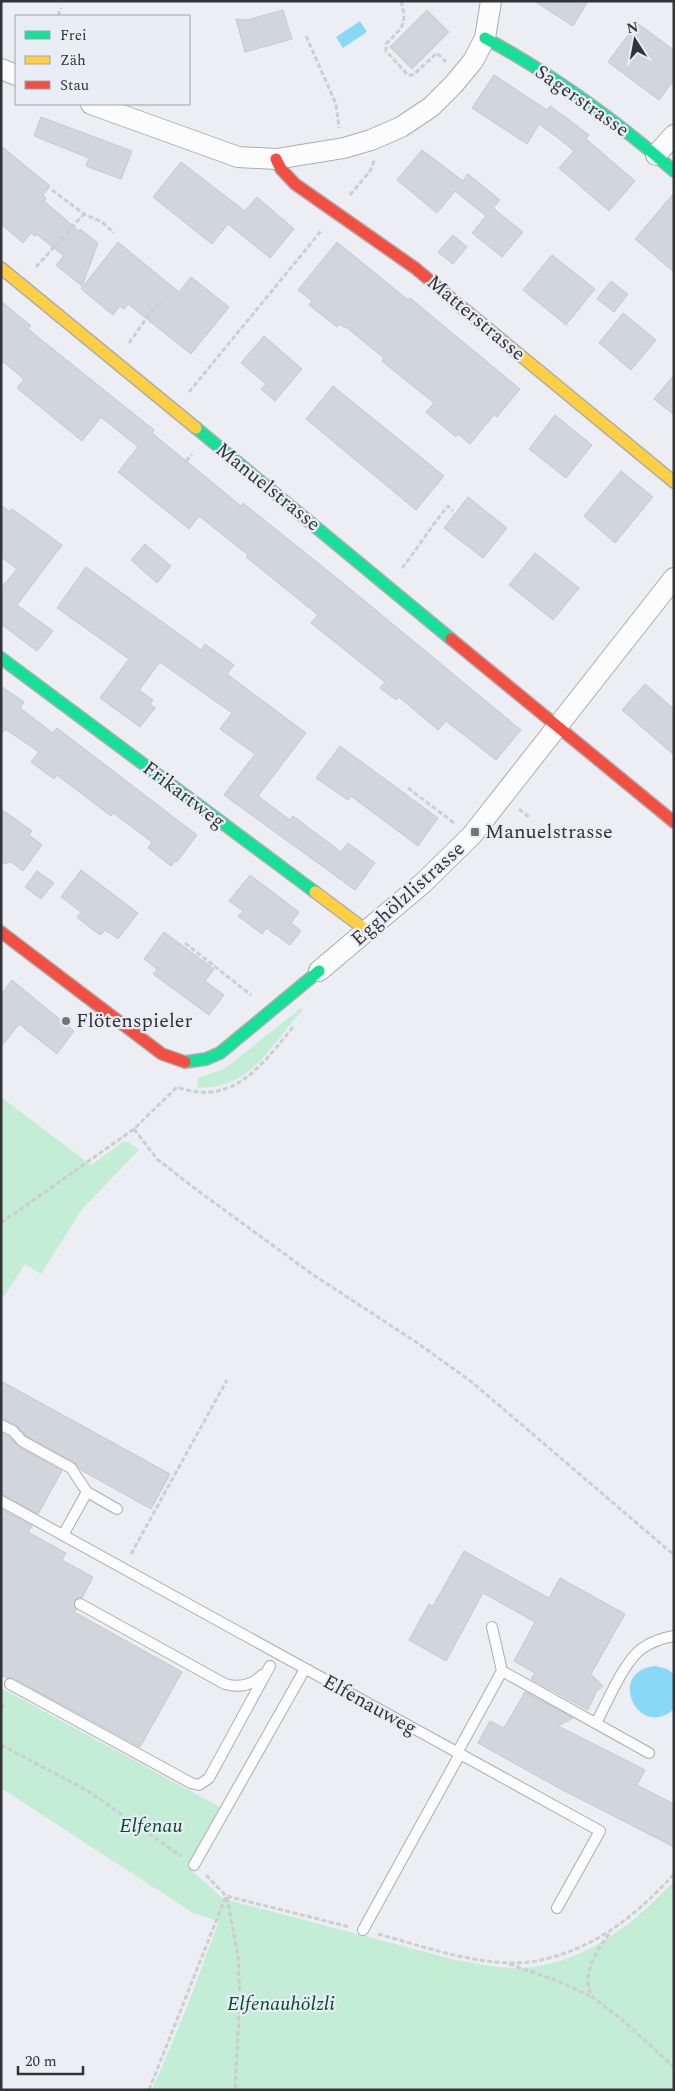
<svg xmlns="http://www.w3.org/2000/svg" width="675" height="2091" viewBox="0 0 675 2091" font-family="Spectral,serif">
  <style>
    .green { fill: #c4edd5 }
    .water { fill: #89d8f5 }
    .building { fill: #d1d5dd; stroke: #c6c8cb }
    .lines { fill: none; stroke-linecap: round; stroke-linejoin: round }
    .lane-casing { stroke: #abadb0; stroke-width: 12 }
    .street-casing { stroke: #abadb0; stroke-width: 22 }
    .fast-casing { stroke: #abadb0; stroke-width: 14 }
    .slow-casing { stroke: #abadb0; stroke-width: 14 }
    .jam-casing { stroke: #abadb0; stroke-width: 14 }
    .path { stroke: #cdced0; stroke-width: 3; stroke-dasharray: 5 2.5; stroke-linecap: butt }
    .lane { stroke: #fcfcfd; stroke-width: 10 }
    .street { stroke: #fcfcfd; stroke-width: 20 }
    .fast { stroke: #16e098; stroke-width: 11 }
    .slow { stroke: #ffcf43; stroke-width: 11 }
    .jam { stroke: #f24e42; stroke-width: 11 }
    .poi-dot { fill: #747579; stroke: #e9edf6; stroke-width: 2 }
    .labels { text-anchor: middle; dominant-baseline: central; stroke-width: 4.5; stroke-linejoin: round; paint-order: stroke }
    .street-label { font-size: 20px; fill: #333438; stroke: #e9edf6 }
    .poi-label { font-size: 20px; fill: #333438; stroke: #e9edf6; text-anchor: start }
    .park-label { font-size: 20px; font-style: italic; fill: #054c2a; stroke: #e9edf6 }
  </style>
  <rect width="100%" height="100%" fill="#eceef3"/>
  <path class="green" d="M301 1008 303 1010C268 1046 255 1088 197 1088L198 1078 224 1069Z
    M1 1097 91 1165 123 1142H128L139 1150 82 1209 41 1274 25 1264 1 1301Z
    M1 1688 220 1807 188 1867 223 1899 228 1900 456 1960C476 1963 496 1968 517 1968 580 1967 633 1925 674 1881V2090H152L185 2012 219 1921 193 1913 1 1788Z"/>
  <path class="water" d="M360 21 367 32 343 48 336 37Z
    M655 1666 667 1669 674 1674V1709C639 1741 605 1672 655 1666Z"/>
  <path class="building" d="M534 1H588L573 26Z
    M283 10 292 39 245 52 236 19 247 20Z
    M427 10 449 32 412 69 390 47Z
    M637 23 674 50V80L659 100 608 62Z
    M494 75 547 110 550 106 572 122 589 135 586 139 635 181 609 211 559 168 574 151 558 138 539 124 527 144 472 108Z
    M41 117 132 151 121 179 86 166 89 158 34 136Z
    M1 146 50 186 43 195 46 198 44 201 79 231 80 229 98 243 82 286 56 265 64 256 36 234 35 236 31 233 23 243 1 224Z
    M422 150 463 181 468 174 500 200 493 208 523 232 502 257 472 233 486 216 455 191 437 213 397 180Z
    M181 162 245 211 257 197 294 229 270 258 228 224 212 244 153 197Z
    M674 193V272L635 239Z
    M453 235 467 247 453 264 438 252Z
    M118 242 179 292 191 277 229 307 191 354 128 304 124 309 120 306 113 315 81 289Z
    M337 242 408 300 410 298 520 389 497 417 494 415 470 444 458 434 456 437 426 412 434 403 382 361 384 358 346 327 345 328 339 324 337 327 309 305 312 301 298 290Z
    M552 255 595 289 566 325 523 290Z
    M611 281 628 294 614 312 597 299Z
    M1 301 31 326 28 329 154 430 152 433 241 506 243 503 343 583 521 730 496 760 446 721 438 730 399 697 396 700 380 688 385 682 311 623 318 615 246 557 248 555 199 516 189 529 118 472 138 447 101 417 82 441 17 388 24 379 1 360Z
    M623 313 656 340 631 370 599 343Z
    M264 336 302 369 275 401 261 389 266 384 241 363Z
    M674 375V415L654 399Z
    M333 386 444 476 416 510 306 419Z
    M555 415 592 445 566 478 529 449Z
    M621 471 653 497 615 543 584 516Z
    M468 497 507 528 483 558 444 528Z
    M1 505 10 512 12 509 62 545 17 605 53 631 37 651 2 625 1 626V588L17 569 1 557Z
    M145 544 171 566 157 583 131 560Z
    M535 553 579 588 553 620 509 585Z
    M86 567 201 650 205 644 234 665 227 674 306 733 258 796 290 820 293 816 341 852 348 843 375 863 355 890 224 795 255 754 220 729 232 713 160 662 139 690 153 700 150 704 155 708 140 727 100 698 129 659 57 608Z
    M645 684 674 709V755L622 710Z
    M1 686 24 702 20 708 53 733 57 728 197 835 177 862 175 861 171 866 148 848 152 842 113 813 111 816 57 775 54 779 31 762 39 752 5 729 1 735Z
    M340 746 438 818 418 846 351 796 348 800 316 778Z
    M1 809 32 831 29 835 42 845 23 871 11 862 1 864Z
    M81 870 138 913 118 939 105 930 101 935 93 930 77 917 81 912 61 897Z
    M37 871 54 883 41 899 25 887Z
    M250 875 299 912 291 923 301 931 290 945 266 928 262 934 238 916 243 911 229 901Z
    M164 932 214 969 205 981 224 995 209 1015 153 974 157 969 144 959Z
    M12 980 74 1031 57 1054 19 1024 1 1047V995Z
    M1 1381 170 1474 151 1509 81 1470 74 1462 26 1436 16 1425 1 1418Z
    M1 1433 9 1437 19 1447 62 1471 38 1514 1 1494Z
    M1 1509 32 1526 28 1532 66 1553 62 1560 93 1577 82 1598H77L74 1601 76 1609 74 1612 182 1672 140 1747 13 1678H7L1 1675Z
    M464 1551 549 1598 560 1578 625 1614 591 1674 603 1686 596 1692 588 1710 531 1679 535 1673 514 1661 535 1622 483 1593 446 1661 409 1640 429 1604 433 1606Z
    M525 1692 573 1718 558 1726 645 1770 637 1785 674 1804V1847L557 1787 478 1743 490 1721 504 1728Z"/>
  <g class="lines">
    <defs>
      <path id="lane" d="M1 1425 13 1431 22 1441 71 1468 87 1492
        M1 1501 600 1831 557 1908
        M63 1535 87 1492 117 1509
        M80 1604 225 1684C239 1688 252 1685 262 1675
        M492 1627 502 1671
        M10 1684 191 1783 199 1785 209 1778 270 1666
        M596 1723C608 1701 622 1665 641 1649 651 1642 662 1638 674 1636
        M457 1753 502 1671 649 1753
        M194 1865 305 1669
        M363 1930 460 1754"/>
      <path id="street" d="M1 69 16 75
        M91 104 238 157 276 159 344 148 371 140 401 127 431 107 454 84 473 61 485 38 491 1
        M656 155 674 135
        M319 971 423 883 472 835 674 578"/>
      <path id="fast" d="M485 38C553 75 615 120 674 171
        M196 428 451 639
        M1 658 315 892
        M185 1062 206 1059 220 1053 319 971"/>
      <path id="slow" d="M1 268 196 428
        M464 309 674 482
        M315 892 367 931"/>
      <path id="jam" d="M276 159 281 169 295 184 415 268 464 309
        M451 639 674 822
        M1 932 162 1054 185 1062"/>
    </defs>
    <use href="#lane" class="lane-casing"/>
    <use href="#street" class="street-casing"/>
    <use href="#fast" class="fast-casing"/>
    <use href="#slow" class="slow-casing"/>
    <use href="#jam" class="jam-casing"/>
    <path class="path" d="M401 1C408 26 402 27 386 44V51L408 75H413L437 53 446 62
      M58 16 61 8
      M306 36 336 104 339 128
      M52 190 84 214 102 222 114 233
      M350 195 370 171 375 159
      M36 267 84 214
      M129 343 153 309 163 302
      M189 392 321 231
      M186 461 192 454
      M402 568C418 548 431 526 448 506L453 511
      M408 788 454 823
      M519 809 530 818
      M185 943 251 995
      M134 1129 157 1159 197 1190 312 1274 419 1344 473 1383 674 1555
      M1 1223 134 1129 177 1087C234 1108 263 1063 294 1026
      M131 1554 227 1380
      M1 1704 3 1706 1 1709
      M1 1745 88 1791 181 1856
      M206 1875 226 1896 350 1927
      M227 1897 238 1956 240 1997 235 2090
      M378 1934C422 1946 469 1963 515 1963 529 1963 544 1960 556 1956 605 1941 640 1911 674 1874
      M609 1934C598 1948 579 1978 593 1997 598 2003 613 2012 620 2018 638 2034 656 2051 674 2067
      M509 1964 558 1981 592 1997
      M149 2090 226 1896"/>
    <use href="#lane" class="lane"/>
    <use href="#street" class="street"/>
    <use href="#fast" class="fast"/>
    <use href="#slow" class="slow"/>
    <use href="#jam" class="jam"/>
  </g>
  <g class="poi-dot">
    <rect x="470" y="827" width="10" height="10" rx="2.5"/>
    <circle cx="66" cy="1021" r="5"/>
  </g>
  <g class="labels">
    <g class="street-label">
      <text transform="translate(582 101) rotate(35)">Sagerstrasse</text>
      <text transform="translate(476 318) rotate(40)">Matterstrasse</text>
      <text transform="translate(268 487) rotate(39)">Manuelstrasse</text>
      <text transform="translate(184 795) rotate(37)">Frikartweg</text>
      <text transform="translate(408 894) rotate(-42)">Egghölzlistrasse</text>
      <text transform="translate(370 1705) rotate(29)">Elfenauweg</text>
    </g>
    <g class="poi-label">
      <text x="485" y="832">Manuelstrasse</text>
      <text x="76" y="1021">Flötenspieler</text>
    </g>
    <g class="park-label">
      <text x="151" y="1826">Elfenau</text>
      <text x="281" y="2004">Elfenauhölzli</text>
    </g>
  </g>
  <rect width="675" height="2091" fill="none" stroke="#333438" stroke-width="5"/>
  <rect x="15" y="15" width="175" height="90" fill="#e9edf6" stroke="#a0a3aa"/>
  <rect x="25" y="31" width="25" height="8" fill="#16e098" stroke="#a0a3aa"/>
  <text x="60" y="40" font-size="15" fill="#333438">Frei</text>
  <rect x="25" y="56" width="25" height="8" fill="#ffcf43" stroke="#a0a3aa"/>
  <text x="60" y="65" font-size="15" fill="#333438">Zäh</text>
  <rect x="25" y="81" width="25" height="8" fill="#f24e42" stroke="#a0a3aa"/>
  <text x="60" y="90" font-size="15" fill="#333438">Stau</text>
  <g transform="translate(635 40) rotate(349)" stroke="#e9edf6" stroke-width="4" paint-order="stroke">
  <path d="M0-4L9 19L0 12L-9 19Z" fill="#333438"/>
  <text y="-8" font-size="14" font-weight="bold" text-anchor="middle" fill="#333438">N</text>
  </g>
  <path d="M18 2066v8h65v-8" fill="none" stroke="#333438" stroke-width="2.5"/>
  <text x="25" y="2066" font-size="15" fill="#333438" stroke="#e9edf6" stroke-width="4" paint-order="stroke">20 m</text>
</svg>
